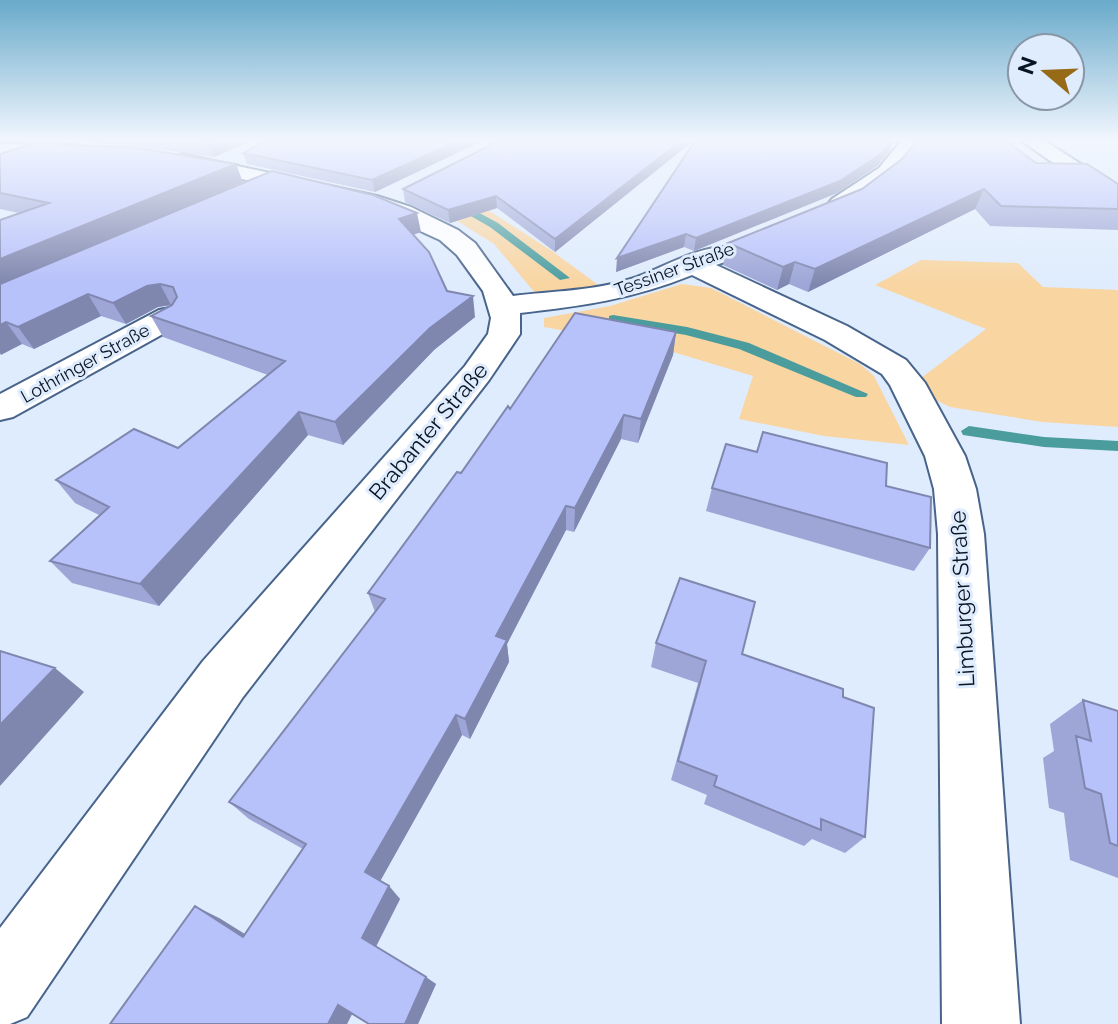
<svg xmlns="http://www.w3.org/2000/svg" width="1118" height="1024" viewBox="0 0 1118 1024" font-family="Raleway,sans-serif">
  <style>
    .green { fill: #f9d5a1 }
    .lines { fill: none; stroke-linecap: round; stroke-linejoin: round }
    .stream { fill: #4a9c9d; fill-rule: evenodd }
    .minor-casing { stroke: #48648b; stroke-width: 4 }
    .major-casing { stroke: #48648b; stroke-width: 4 }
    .minor { fill: #fff; fill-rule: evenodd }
    .major { fill: #fff; fill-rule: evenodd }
    .wall { fill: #9da6d7 }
    .shaded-wall { fill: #8087af }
    .building { fill: #b7c1fa; stroke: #8087af; stroke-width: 2 }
    .labels { text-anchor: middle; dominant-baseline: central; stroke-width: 6; stroke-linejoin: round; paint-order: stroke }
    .far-street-label { font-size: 18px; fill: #091423; stroke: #dfecfd }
    .street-label { font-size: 22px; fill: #091423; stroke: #dfecfd }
  </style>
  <rect width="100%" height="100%" fill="#dfecfd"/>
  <path class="green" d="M488 210 552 251 601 287 536 294 494 244 443 212Z
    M921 260 1018 263 1043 287 1118 290V427L1042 422 950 407 936 400 921 378 986 329 875 285Z
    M682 284 711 288 860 364 874 376 909 445 824 436 739 419 753 376 663 349 544 327V318L610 306Z"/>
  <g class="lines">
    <path class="stream" d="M455 203H461L498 223 570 278 560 280 490 227 455 207Z
      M613 315 687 327 749 343 868 394 866 397H856L739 349 686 335 609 322V316Z
      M969 426 1044 437 1118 441V451L1044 447 963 435 961 431Z"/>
    <defs>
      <path id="minor" d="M901 141H920C905 163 861 216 832 209L828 204 832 199 879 168Z
        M0 144 74 145 84 151 74 157 0 156Z
        M182 154 377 196 411 207 458 230 475 243 513 296C552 291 594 291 631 279 657 271 705 242 730 248L734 254 730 260 716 265 847 326 906 360 925 383 965 456 976 489 984 534 1020 1024H942L938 534 934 489 925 456 890 385 882 374 825 340 692 275C633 299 582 306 520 313V334L489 380 243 697 27 1017 10 1024H0V928L203 661 465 366 488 334 491 318 483 291 457 255 440 240 370 208 175 164 172 160Z
        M170 308 181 310 185 317 181 324 13 417 0 420V394L159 310Z"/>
      <path id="major" d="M1022 141H1045L1118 188V205L1110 203Z"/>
    </defs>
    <use href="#minor" class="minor-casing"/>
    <use href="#major" class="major-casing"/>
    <use href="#minor" class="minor"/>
    <use href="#major" class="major"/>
  </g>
  <path class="wall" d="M88 141H251L214 157 119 144 89 143Z
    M266 141H482L375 192 247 164 243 153Z
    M499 141H693L555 252 497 208 450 223 405 202 403 189Z
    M695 141 890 150 877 166 837 193 694 251 684 247 616 272Z
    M0 154 243 182 158 218 421 232 413 235 447 291 475 317 434 350 343 445 308 435 159 606 72 583 50 561 99 515 75 503 56 480 178 448 268 375 163 337 151 316 171 305 158 307 126 324 101 316 34 349 22 344 0 354V220L19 213 0 209Z
    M1036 163 1117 183 1118 182V230L990 226 975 209 808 292 789 284 777 290 723 265 728 243Z
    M676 332 673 355 638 443 621 439 574 532 566 530 507 644 509 662 470 739 462 735 380 881 389 886 400 899 376 947 436 984 418 1024H369L352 1014 347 1024H110L219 918 245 934 303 849 249 819 229 802 375 612 368 593 510 409Z
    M763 432 886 486 930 548 914 571 706 511 712 488 757 452Z
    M656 643 742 654 843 697 865 837 845 853 812 839 804 846 704 804 707 795 671 780 698 683 651 667Z
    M1083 700 1118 711V878L1070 860 1064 813 1049 808 1043 758 1054 751 1050 724Z"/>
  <path class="shaded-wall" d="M221 141H251L214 157 209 146Z
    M458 141H482L375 192 372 180Z
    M681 141H693L555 252V239Z
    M892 141H893L890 150 877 166 837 193 694 251 696 238Z
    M236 164 243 182 0 286V259Z
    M984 189 975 209 808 292 815 269Z
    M496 196 497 208 450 223 448 210Z
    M417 213 421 232 402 238 399 219Z
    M686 234 684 247 616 272 617 258Z
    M795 262 789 284 777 290 783 267Z
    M160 284 171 305 158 307 126 324 113 303 147 286Z
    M88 294 101 316 34 349 18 327Z
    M473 296 475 317 434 350 343 445 335 422 430 328Z
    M6 322 22 344 1 355 0 353V325Z
    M676 332 673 355 638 443 641 419Z
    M299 412 308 435 159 606 140 584Z
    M624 415 621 439 574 532 575 508Z
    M566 506V530L507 644 509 662 470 739 465 719 496 636Z
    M55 668 84 692 0 786V725Z
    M456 715 462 735 378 885 365 872Z
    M389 886 400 899 375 948 362 938Z
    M195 906 219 918 265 947 243 937Z
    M426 977 436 984 418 1024H405Z
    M338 1005 354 1010 347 1024H328Z"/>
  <path class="building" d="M175 141H221L209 146Z
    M266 141H458L372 180 243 153Z
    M499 141H681L555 239 496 196 448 210 403 189Z
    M695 141H892L881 154 840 181 696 238 686 234 617 258Z
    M917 141H1006L1036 163 1087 164 1118 184V209L1001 206 984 189 815 269 795 262 783 267 728 243 862 189 902 159Z
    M31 144 131 147 236 164 0 259V220L49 203 0 193V154Z
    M272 171 373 195 417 213 399 219 429 252 447 291 473 296 430 328 335 422 299 412 140 584 50 561 109 507 56 480 134 429 178 448 285 361 151 316 172 305 177 297 173 287 160 284 147 286 113 303 88 294 18 327 6 322 0 325V284Z
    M575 313 676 332 641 419 624 415 575 508 566 506 496 636 507 640 465 719 456 715 365 872 389 886 362 938 426 977 405 1024H369L338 1005 328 1024H110L195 906 243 937 306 844 229 802 385 599 368 593 457 472 461 473 508 406 510 409Z
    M763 432 887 463 886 486 931 497 930 548 712 488 726 444 757 452Z
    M680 578 755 602 742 654 843 689V697L874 708 865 837 821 819V830L714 786 717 776 678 761 706 661 656 643Z
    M0 651 55 668 0 725Z
    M1083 700 1118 711V846L1110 843 1101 794 1085 788 1076 736 1091 741Z"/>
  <linearGradient id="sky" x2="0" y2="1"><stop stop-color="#69aaca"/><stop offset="0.49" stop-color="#f1f6fe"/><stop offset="1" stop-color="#f1f6fe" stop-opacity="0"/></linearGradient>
  <rect width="1118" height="285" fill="url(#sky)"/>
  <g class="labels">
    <g class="far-street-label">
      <text transform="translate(674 269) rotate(-20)">Tessiner Straße</text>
      <text transform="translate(85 363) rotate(-29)">Lothringer Straße</text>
    </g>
    <g class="street-label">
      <text transform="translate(428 431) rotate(-50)">Brabanter Straße</text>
      <text transform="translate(962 599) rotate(-93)">Limburger Straße</text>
    </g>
  </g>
  <g transform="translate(1046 72) rotate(289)"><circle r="38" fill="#dfecfd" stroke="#8996a6" stroke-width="2"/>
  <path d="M0-6L14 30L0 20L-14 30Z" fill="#976a18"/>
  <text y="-12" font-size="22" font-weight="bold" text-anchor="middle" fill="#091423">N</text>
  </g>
</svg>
